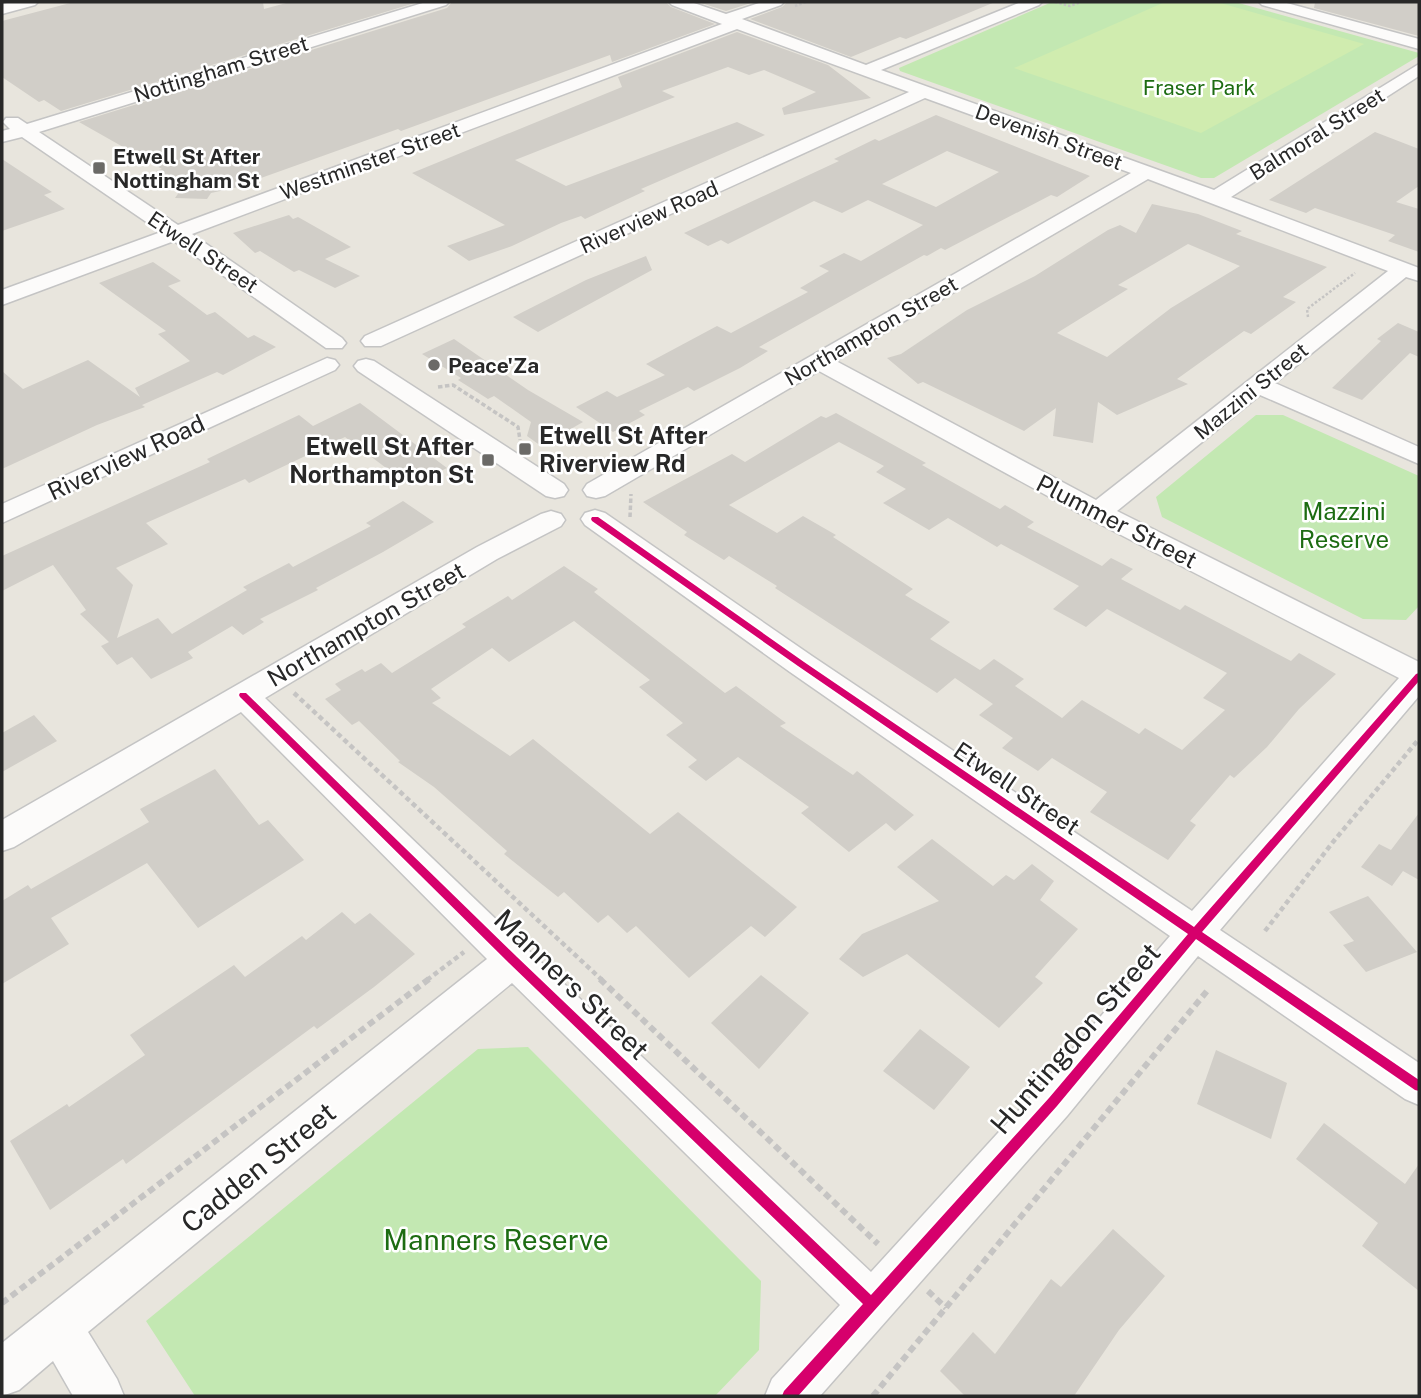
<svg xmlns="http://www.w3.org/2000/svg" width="1421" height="1398" viewBox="0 0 1421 1398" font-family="'Public Sans',sans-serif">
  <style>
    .green { fill: #c3e8b2 }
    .pitch { fill: #d0ecaf }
    .building { fill: #d1cec8; fill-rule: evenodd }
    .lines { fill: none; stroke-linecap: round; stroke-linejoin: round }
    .minor-casing { stroke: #c4c4c4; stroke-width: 3 }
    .path-far3 { stroke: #c5c4c3; stroke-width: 2.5; stroke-dasharray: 2.5 2; stroke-linecap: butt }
    .path-far2 { stroke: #c5c4c3; stroke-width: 3.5; stroke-dasharray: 4.5 2.5; stroke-linecap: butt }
    .path-far1 { stroke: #c5c4c3; stroke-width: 4.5; stroke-dasharray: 5 3.5; stroke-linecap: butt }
    .path { stroke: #c5c4c3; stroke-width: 6; stroke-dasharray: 7 4.5; stroke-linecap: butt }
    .minor { fill: #fcfbfa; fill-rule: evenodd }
    .cycleway-casing { stroke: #fff; stroke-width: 4 }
    .cycleway { fill: #d6006c; fill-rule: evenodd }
    .poi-dot { fill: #6b6a67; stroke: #fff; stroke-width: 2.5 }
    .labels { text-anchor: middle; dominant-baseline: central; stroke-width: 5; stroke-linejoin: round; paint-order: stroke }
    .far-street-label { font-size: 21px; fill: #282828; stroke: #fff }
    .far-park-label { font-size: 21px; fill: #1d6c12; stroke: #fff }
    .far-poi-label { font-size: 21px; font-weight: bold; fill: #282828; stroke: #fff; text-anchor: start }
    .poi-label { font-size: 24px; font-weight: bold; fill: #282828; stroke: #fff; text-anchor: start }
    .street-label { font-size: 24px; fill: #282828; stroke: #fff }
    .park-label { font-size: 24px; fill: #1d6c12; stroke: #fff }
    .near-street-label { font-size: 28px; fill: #282828; stroke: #fff }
    .near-park-label { font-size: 28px; fill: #1d6c12; stroke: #fff }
  </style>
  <rect width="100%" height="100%" fill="#e8e5dd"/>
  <path class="green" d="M1052 2H1235L1419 53V56L1214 178H1201L900 71 899 68Z
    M1256 415H1283L1419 476V606L1406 620 1363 619 1162 517 1156 497Z
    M528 1047 761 1281 759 1350 715 1396H195L146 1321 478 1049Z"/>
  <path class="pitch" d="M1165 2H1217L1364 44 1201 133 1014 68Z"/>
  <path class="building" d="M74 2H263L264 9 290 2H418L61 111 44 100 39 102 2 77V21Z
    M452 2H666L671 7 715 24 612 62 610 55 401 131 398 129 247 183 248 185 211 193 207 199 175 198 182 188 156 171 162 169 79 122 447 8Z
    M698 2H754L726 11Z
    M787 2H995L906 39 900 37 851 57 750 19 782 7Z
    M1315 2H1419V36L1314 8Z
    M737 32 828 65 871 98 784 115 782 108 816 92 764 70 749 75 728 67 662 91 675 97 515 160 566 186 737 122 765 135 641 189 645 191 585 219 581 216 561 223 512 246 469 261 447 246 505 225 412 173 622 87 618 77Z
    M936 115 1090 176 1057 197 1051 195 945 250 941 248 927 256 924 255 759 347 768 351 740 368 694 391 688 387 639 411 645 415 613 432 576 407 607 391 617 397 665 375 646 364 717 326 731 333 808 292 800 288 829 271 819 266 844 253 861 261 923 225 868 200 842 213 814 201 728 244 721 240 708 246 684 233 839 161 834 159 875 139 879 141ZM947 151 999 172 936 207 882 184Z
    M1375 132 1419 149V186L1396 202 1419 209V252L1388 241 1395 235 1315 208 1306 213 1269 200Z
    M2 159 52 192 44 195 65 209 2 231Z
    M1152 204 1198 214 1242 231 1236 234 1327 267 1283 297 1296 302 1251 334 1244 331 1177 379 1188 384 1117 415 1098 402 1093 443 1053 436 1056 408 1024 431 923 382 918 384 887 358 901 354 967 310 1035 276 1108 230 1120 225 1136 233ZM1188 244 1240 266 1171 308 1107 357 1057 333 1128 289 1118 285Z
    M289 215 293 219 298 217 351 247 325 259 360 276 335 288 299 270 294 272 260 251 255 253 233 233Z
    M646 256 652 270 538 332 513 317 586 280Z
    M153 262 181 281 168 286 207 315 215 312 248 338 254 335 276 347 223 375 217 372 142 405 145 407 97 425 2 469V371L23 389 88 360 140 397 135 388 190 361 158 334 166 331 99 283Z
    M1398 323 1419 332V357L1410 353 1362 400 1332 388 1381 341 1377 339Z
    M454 339 528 390 583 422 541 446 527 436 531 422 494 396 488 399 458 380 461 378 422 354Z
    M360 403 447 468 410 486 345 437 249 483 245 479 146 523 168 544 116 568 133 585 117 638 158 618 172 634 247 590 243 587 289 563 293 567 371 526 366 523 403 501 434 522 383 552 316 588 318 590 260 619 264 622 243 635 232 626 188 652 193 658 151 679 132 657 117 665 101 646 109 642 80 614 86 610 53 565 2 591V556L210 462 207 459 299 415 313 426Z
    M836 413 926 463 922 465 1000 509 1005 505 1034 522 1027 527 1102 566 1111 558 1133 569 1121 579 1180 610 1185 605 1291 661 1299 653 1336 674 1299 709 1267 747 1234 778 1230 775 1190 821 1196 825 1168 860 1090 812 1107 792 1052 758 1038 771 1002 748 1013 738 979 715 993 704 955 678 937 693 775 588 777 586 729 556 724 560 684 535 687 532 643 502 732 454 745 462 821 416 826 418ZM839 442 884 466 876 472 906 489 883 503 929 530 948 518 997 547 1001 544 1079 586 1053 609 1086 627 1107 609 1227 673 1203 698 1225 710 1182 750 1145 728 1139 734 1082 700 1062 718 1015 686 1024 679 994 659 980 670 930 639 950 622 905 595 913 589 833 537 836 535 803 516 777 533 729 505Z
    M564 566 598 589 594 592 725 693 736 686 786 723 780 726 853 775 857 771 914 815 895 831 886 823 849 852 801 813 809 807 738 757 706 781 688 767 697 760 666 735 683 723 639 687 650 680 574 621 509 662 492 648 431 689 441 698 432 703 510 756 533 739 650 834 678 812 797 907 765 937 751 926 689 978 636 926 627 933 608 915 598 923 564 892 558 897 504 854 507 851 434 787 398 762 400 761 359 721 352 725 325 699 341 690 335 684 362 669 365 672 381 663 392 673 466 627 462 624 508 596 512 600Z
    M34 715 57 741 2 772V733Z
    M215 769 259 825 268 820 304 860 198 928 147 863 51 918 69 944 2 984V901L28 885 31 889 149 822 140 809Z
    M1419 813V880L1403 871 1392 886 1361 867 1379 844 1391 850Z
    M932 839 993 886 1006 875 1014 880 1032 864 1054 881 1040 900 1078 929 1035 977 1043 983 999 1028 907 954 863 977 839 959 862 934 939 901 897 867Z
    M1368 896 1417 952 1366 972 1343 945 1354 941 1329 912Z
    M342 912 355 924 370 913 415 954 374 987 317 1029 314 1026 126 1164 123 1159 50 1210 10 1141 67 1104 69 1107 145 1055 130 1035 234 965 245 977 302 936 306 940Z
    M761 975 809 1013 759 1069 711 1023Z
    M920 1029 970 1067 934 1110 883 1071Z
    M1216 1050 1287 1083 1271 1139 1197 1104Z
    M1324 1123 1405 1184 1419 1164V1291L1362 1246 1378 1223 1296 1159Z
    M1113 1229 1165 1276 1119 1330 1074 1396H965L940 1371 973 1332 995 1354 1051 1279 1061 1287Z"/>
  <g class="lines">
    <defs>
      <path id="minor" d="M12 2H38L35 5 2 14V4Z
        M426 2H449L446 5 39 132 178 225 722 24 672 5 669 2H691L726 14 762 2H784L781 5 742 19 866 65 1021 2H1042L1039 5 881 70 1214 190 1419 64V76L1231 197 1419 268V281L1406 277 1275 383 1419 447V464L1260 395 1117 511 1419 662V696L1220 930 1419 1063V1105L1405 1099 1198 956 1067 1116 820 1396H765L772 1379 840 1305 512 983 88 1332 117 1379 124 1396H73L53 1361 19 1390 2 1396V1343L487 959 241 712 14 847 2 851V820L477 547 541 514 551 511 561 514 565 520 561 526 497 559 265 698 526 948 871 1272 1039 1088 1170 936 790 672 585 525 581 519 585 513 595 510 605 513 812 656 1192 911 1399 678 1088 518 819 371 605 496 596 498 587 496 583 490 587 484 1131 173 925 98 381 346H365L361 341 365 336 909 92 737 29 192 234 342 338 346 343 342 348H326L174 241 2 305V290L161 232 22 137 2 142V131L10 129 3 122 6 118H18L27 124ZM1148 179 1388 271 1096 500 836 361Z
        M1259 2H1283L1419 39V49L1262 5Z
        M327 358 335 360 339 365 335 370 2 523V504Z
        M366 359 374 361 564 484 568 490 564 496 555 498 546 496 358 371 354 366 358 361Z"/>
    </defs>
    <use href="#minor" class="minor-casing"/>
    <path class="path-far3" d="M1055 2 1070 6 1081 2
      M795 6 806 2
      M1308 317 1307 309 1355 273"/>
    <path class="path-far2" d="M438 387 453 385 518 427 520 440
      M568 469 587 467
      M630 517 631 494"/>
    <path class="path-far1" d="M294 693 602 980
      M1265 931 1333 842 1419 739
      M427 980 464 952"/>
    <path class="path" d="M600 979 878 1244
      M928 1291 946 1308
      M2 1303 429 979
      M873 1396 1207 991"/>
    <use href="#minor" class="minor"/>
    <defs>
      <path id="cycleway" d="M592 517H598L804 662 1194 927 1416 674 1419 673V681L1202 932 1419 1080V1091L1415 1090 1196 939 1057 1106 798 1396H782L784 1391 863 1304 509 963 240 697 239 695 240 693H246L517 957 871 1295 1049 1098 1188 934 798 666 592 521 591 519Z"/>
    </defs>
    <use href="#cycleway" class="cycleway-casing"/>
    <use href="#cycleway" class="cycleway"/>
  </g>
  <g class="poi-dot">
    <rect x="92" y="161" width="14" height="14" rx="3.5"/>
    <circle cx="434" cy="365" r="7"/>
    <rect x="518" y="442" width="14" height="14" rx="3.5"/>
    <rect x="481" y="453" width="14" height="14" rx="3.5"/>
  </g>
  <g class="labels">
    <g class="far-street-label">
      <text transform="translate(221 69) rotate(-17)">Nottingham Street</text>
      <text transform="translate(1317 134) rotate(-32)">Balmoral Street</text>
      <text transform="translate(1049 137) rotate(20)">Devenish Street</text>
      <text transform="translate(370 161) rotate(-20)">Westminster Street</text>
      <text transform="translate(649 217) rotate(-24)">Riverview Road</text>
      <text transform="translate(203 252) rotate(34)">Etwell Street</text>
      <text transform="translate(871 331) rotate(-30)">Northampton Street</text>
      <text transform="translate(1251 391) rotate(-39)">Mazzini Street</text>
    </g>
    <g class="far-park-label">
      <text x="1199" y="87">Fraser Park</text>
    </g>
    <g class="far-poi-label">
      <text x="113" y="156">Etwell St After<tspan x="113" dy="24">Nottingham St</tspan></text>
      <text x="448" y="365">Peace'Za</text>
    </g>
    <g class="poi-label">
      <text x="539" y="435">Etwell St After<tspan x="539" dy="28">Riverview Rd</tspan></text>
      <text x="474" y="446" text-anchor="end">Etwell St After<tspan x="474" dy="28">Northampton St</tspan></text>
    </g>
    <g class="street-label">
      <text transform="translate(126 457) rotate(-25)">Riverview Road</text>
      <text transform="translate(1117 521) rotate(27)">Plummer Street</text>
      <text transform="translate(366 624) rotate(-30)">Northampton Street</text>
      <text transform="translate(1017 788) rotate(34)">Etwell Street</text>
    </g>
    <g class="park-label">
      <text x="1344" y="511">Mazzini<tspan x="1344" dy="28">Reserve</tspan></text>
    </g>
    <g class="near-street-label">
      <text transform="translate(572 984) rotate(44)">Manners Street</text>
      <text transform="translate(1075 1038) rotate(-49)">Huntingdon Street</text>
      <text transform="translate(258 1167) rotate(-39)">Cadden Street</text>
    </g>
    <g class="near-park-label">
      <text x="496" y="1239">Manners Reserve</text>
    </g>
  </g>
  <rect width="1421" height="1398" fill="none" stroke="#282828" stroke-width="7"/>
</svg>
